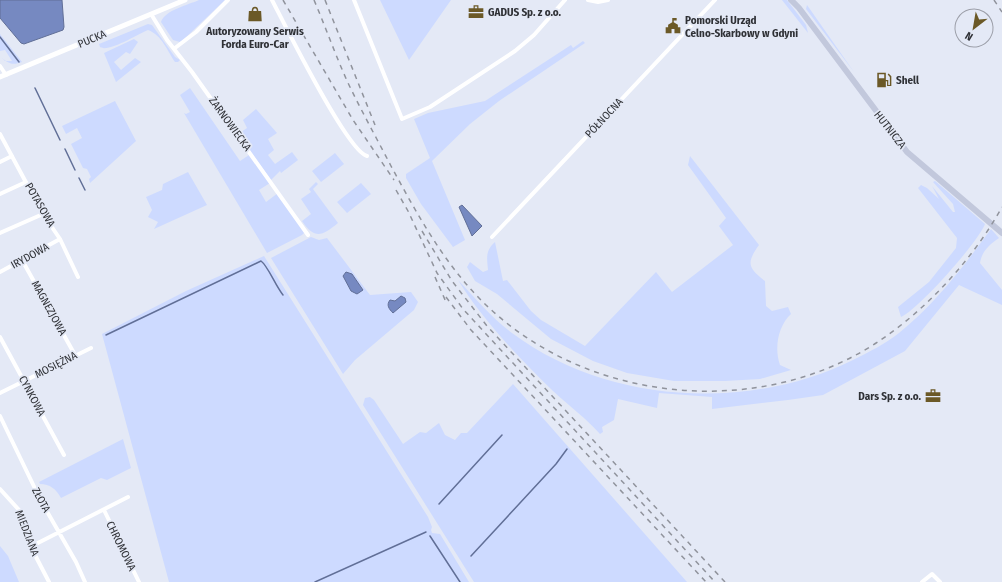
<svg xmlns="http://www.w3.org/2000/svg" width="1002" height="582" viewBox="0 0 1002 582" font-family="'Fira Sans Condensed',sans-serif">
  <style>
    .green { fill: #cddaff }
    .water { fill: #7689c1; stroke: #616f97 }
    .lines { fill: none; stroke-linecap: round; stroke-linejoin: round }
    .stream { stroke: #616f97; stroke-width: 1.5 }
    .minor { stroke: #fff; stroke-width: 4 }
    .tertiary { stroke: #fff; stroke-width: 5 }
    .secondary { stroke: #c2c8dc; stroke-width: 6 }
    .rail { stroke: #90939c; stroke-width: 1.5; stroke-dasharray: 5 5; stroke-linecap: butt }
    .labels { text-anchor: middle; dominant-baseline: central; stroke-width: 3.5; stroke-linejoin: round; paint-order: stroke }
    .poi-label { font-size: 11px; font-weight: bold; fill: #2f3136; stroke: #e4e9f6; text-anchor: start }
    .street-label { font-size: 11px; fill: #2f3136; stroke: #e4e9f6 }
  </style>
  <rect width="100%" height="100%" fill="#e4e9f6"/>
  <path class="green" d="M199 0H225L183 40 180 42 173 40 161 22C165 10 188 5 199 0Z
    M380 0H451L409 60Z
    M782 0H787L806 25 808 33Z
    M807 5 854 72 806 9Z
    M148 24 152 25 175 57 180 60 178 62H175C168 52 162 35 148 30 138 34 108 53 100 47L99 44Z
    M0 34 22 62C12 66 7 63 0 56L5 61H12L5 50 0 51Z
    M134 39 138 42 130 54 126 52 114 62 121 70 135 58 141 62 116 82 104 53Z
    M583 41 585 43 499 101 470 124 432 161 465 240 453 247 421 204 406 178V174L430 158 414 119 428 113 485 101 571 45 573 48Z
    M190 88 240 161 249 155 270 183 259 190 266 202 278 193 305 232 302 235 267 253 184 113 186 114 190 112 180 95Z
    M115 101 136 141 90 183 89 179 91 177 87 169 83 168 71 144 82 138 77 128 66 134 62 126Z
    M256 109 277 133 268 139 274 150 268 155 275 164 292 152 298 160 281 173 280 171 271 180 238 134 247 128 243 120Z
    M335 153 344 164 321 182 312 171Z
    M690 156 759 245C746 263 748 268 765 281L766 306 772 311 788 307 791 314C778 326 774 348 780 365L791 370 760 379 725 381H674L627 373 593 361 551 339 497 294 475 281 467 267 470 262 483 272 488 270C487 258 485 251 495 242L503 281 507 280 531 311 541 320 585 346 656 272 672 292 733 245 719 226 726 218 688 165Z
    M188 172 207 205 154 229 158 222 148 217 152 210 146 197 162 190 163 184Z
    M935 181 985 224C979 241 918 310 901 317L898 307 929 282 956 248 957 238 918 188 921 185 927 188 939 199 932 186 953 212H955L953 204 933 182Z
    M316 182 318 184 313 189 338 223C322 236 315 240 302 221L311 214 301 199 311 192 309 189Z
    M361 183 371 194 347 213 337 202Z
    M991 229 999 238C989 245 982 251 980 263L1002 290V305L959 285 905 351 823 395 788 400 712 409V397L659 393 657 408 618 399 614 420 602 427 603 432 600 434C586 418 569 406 553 391 520 359 481 318 458 280 475 298 492 318 512 333 607 404 748 412 853 360 869 352 885 344 899 333 935 304 964 266 991 229Z
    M311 237 319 240 327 238 370 295 411 292 418 302 414 310 355 360 343 374 271 258Z
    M264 256 428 517 432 527 431 530 432 533 440 534 469 582H169L102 334 186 291Z
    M513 384 687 582H474L363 405 365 398 370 397 374 400 403 444 420 432 426 433 439 423 445 435 455 440 461 433H467Z
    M123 439 131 468 107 480 101 478 61 498C56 489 50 484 40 484L39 482Z
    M0 546 8 556 19 582H0Z"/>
  <path class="water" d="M0 0H62L64 27 63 30 24 44 21 43 0 18Z
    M462 205 482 226 472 236 459 207Z
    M346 272 352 274 363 290 357 294 351 291 343 276Z
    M401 296 405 298 406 302 393 313C389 309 386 305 390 300L395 301Z"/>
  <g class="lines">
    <path class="stream" d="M0 37 19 62
      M35 88 60 140
      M65 149 75 170
      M79 178 85 190
      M106 335 261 261C268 266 275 285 283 295
      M439 504 502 435
      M430 536 460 582
      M471 556 556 464 567 449
      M315 582 426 532"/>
    <path class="minor" d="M272 0C285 25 347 151 367 156
      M354 0 402 119 430 107 515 51 534 35 565 0
      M588 0 598 2 608 0
      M151 14 167 40 192 72 308 235
      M175 48 196 32 228 0
      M0 66 6 75
      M0 134 43 214 60 239 78 277
      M0 162 12 156
      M0 194 26 182
      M0 233 43 214
      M492 237 715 0
      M22 260 75 355
      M0 272 60 239
      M0 337 64 455
      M0 393 91 348
      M0 416 41 501 76 562 85 582
      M0 489 20 511 23 525 35 555 49 582
      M104 510 139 582
      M32 546 128 497
      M922 582 932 574 940 582"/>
    <path class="tertiary" d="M0 77 185 0"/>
    <path class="secondary" d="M791 0 799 8 907 152 1002 233"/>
    <path class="rail" d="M283 0 353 120 394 180
      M314 0C326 28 336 57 349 85 362 112 377 139 391 166 416 212 442 260 479 298 574 396 734 419 854 356 913 325 970 265 1002 207
      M325 0 375 125
      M994 0 1002 12
      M396 190 408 211 437 273 463 309 715 582
      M422 231 452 281 487 326 725 582
      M435 277 446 302
      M446 297 471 330 706 582"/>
  </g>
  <defs>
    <symbol id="office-bare" viewBox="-9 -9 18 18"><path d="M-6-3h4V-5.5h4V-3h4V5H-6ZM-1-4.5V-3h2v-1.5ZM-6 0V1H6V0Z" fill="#6b5927" stroke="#e4e9f6" stroke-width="2.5" paint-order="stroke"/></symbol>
    <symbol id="shop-bare" viewBox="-9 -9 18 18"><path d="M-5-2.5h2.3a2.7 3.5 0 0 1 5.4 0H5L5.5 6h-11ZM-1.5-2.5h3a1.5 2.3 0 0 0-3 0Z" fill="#6b5927" stroke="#e4e9f6" stroke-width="2.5" paint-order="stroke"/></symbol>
    <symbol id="civic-bare" viewBox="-9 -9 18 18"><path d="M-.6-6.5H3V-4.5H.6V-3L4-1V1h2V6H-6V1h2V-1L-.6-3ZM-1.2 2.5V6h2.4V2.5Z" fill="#6b5927" stroke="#e4e9f6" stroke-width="2.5" paint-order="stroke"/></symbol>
    <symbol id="fuel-bare" viewBox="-9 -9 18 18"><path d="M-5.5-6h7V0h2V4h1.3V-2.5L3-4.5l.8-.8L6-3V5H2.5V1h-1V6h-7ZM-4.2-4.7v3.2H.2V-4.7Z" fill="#6b5927" stroke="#e4e9f6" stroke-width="2.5" paint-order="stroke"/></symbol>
  </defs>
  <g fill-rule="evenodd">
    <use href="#office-bare" x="465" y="1" width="22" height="22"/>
    <use href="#shop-bare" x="244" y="3" width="22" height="22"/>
    <use href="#civic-bare" x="662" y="15" width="22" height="22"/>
    <use href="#fuel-bare" x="873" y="69" width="22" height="22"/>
    <use href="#office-bare" x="922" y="385" width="22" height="22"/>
  </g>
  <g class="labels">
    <g class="poi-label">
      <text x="488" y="12">GADUS Sp. z o.o.</text>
      <text x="685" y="20">Pomorski Urząd<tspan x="685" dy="13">Celno-Skarbowy w Gdyni</tspan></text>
      <text x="255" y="31" text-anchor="middle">Autoryzowany Serwis<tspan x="255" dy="13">Forda Euro-Car</tspan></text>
      <text x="896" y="80">Shell</text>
      <text x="921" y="396" text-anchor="end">Dars Sp. z o.o.</text>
    </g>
    <g class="street-label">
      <text transform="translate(92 39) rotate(-23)">PUCKA</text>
      <text transform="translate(604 118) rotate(-47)">PÓŁNOCNA</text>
      <text transform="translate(230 124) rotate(54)">ŻARNOWIECKA</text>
      <text transform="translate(890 130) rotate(52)">HUTNICZA</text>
      <text transform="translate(40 205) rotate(60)">POTASOWA</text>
      <text transform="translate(30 256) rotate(-29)">IRYDOWA</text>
      <text transform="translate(49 308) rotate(61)">MAGNEZJOWA</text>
      <text transform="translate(56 365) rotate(-27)">MOSIĘŻNA</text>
      <text transform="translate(32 396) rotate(62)">CYNKOWA</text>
      <text transform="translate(41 500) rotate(62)">ZŁOTA</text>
      <text transform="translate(27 533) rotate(69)">MIEDZIANA</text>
      <text transform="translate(121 546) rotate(64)">CHROMOWA</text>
    </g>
  </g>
  <g transform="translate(974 28) rotate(211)"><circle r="19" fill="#e4e9f6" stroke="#9c9fa9"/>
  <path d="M0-3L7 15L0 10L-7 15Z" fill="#6b5927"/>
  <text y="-6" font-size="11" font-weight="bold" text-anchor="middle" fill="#2f3136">N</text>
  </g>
</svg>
